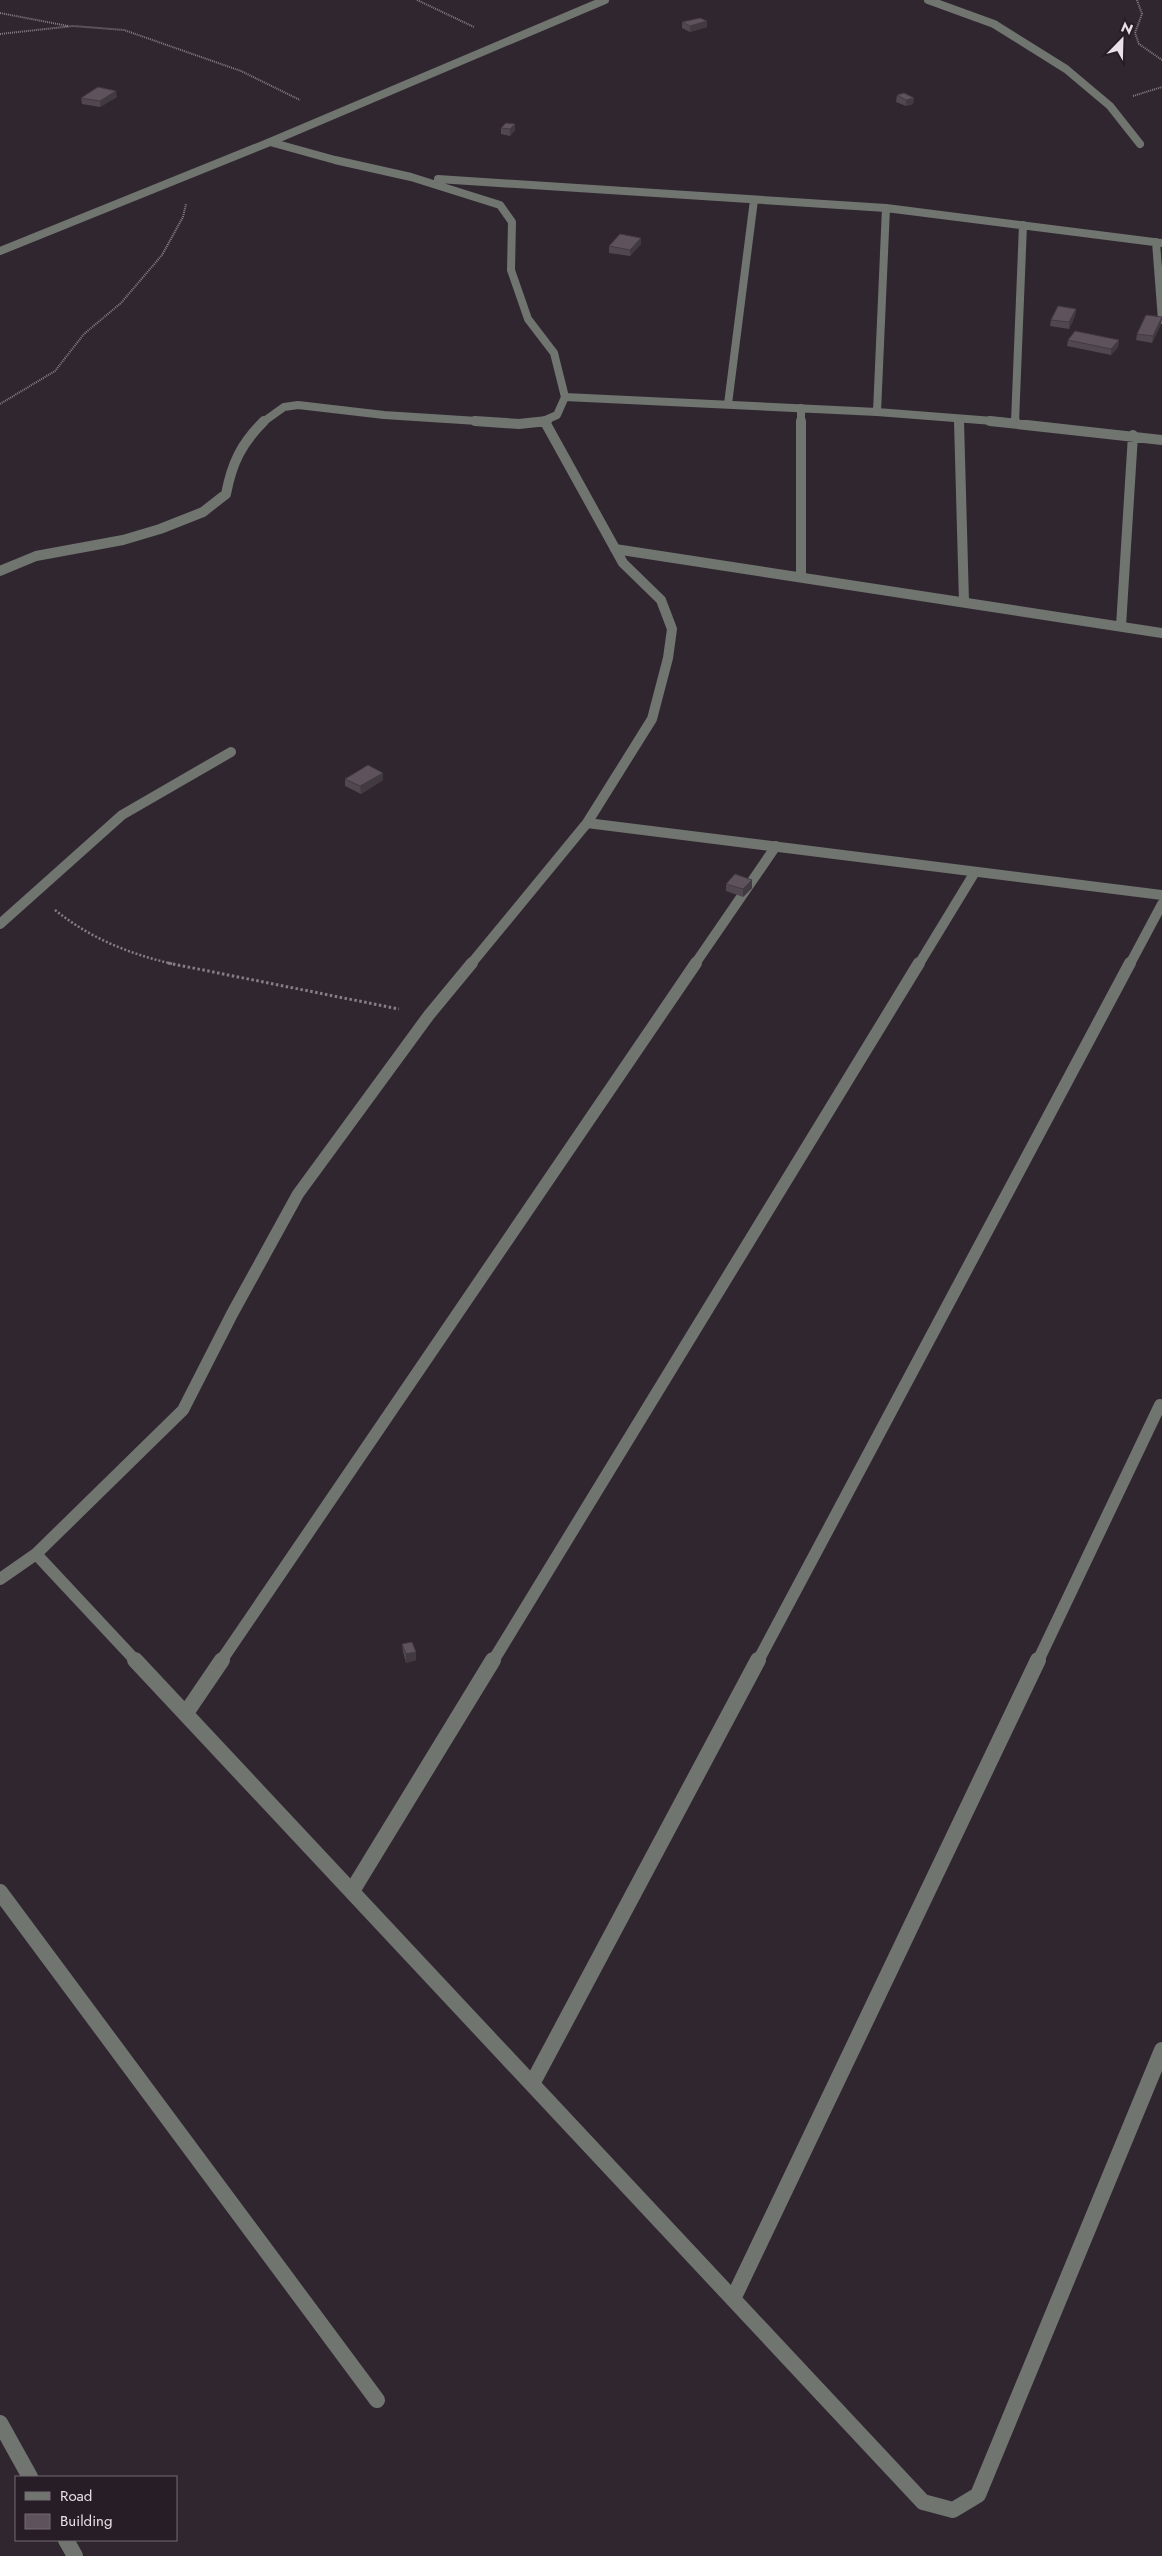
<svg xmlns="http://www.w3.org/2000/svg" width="1162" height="2556" viewBox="0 0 1162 2556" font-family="Jost,sans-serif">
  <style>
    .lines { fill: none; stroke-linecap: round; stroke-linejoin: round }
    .path-far2 { stroke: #867d85; stroke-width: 2; stroke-dasharray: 1 1; stroke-linecap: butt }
    .path-far1 { stroke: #867d85; stroke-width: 2.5; stroke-dasharray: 2 2; stroke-linecap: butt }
    .path { stroke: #867d85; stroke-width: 3; stroke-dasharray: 2.5 2.5; stroke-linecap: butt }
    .minor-far3 { stroke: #70756f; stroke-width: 8 }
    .minor-far2 { stroke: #70756f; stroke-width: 10 }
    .minor-far1 { stroke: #70756f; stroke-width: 12 }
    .minor { stroke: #70756f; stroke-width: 16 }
    .wall { fill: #514750 }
    .shaded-wall { fill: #423a41 }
    .building { fill: #5e535d; stroke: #423a41 }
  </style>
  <rect width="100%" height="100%" fill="#302630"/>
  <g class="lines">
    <path class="path-far2" d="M417 0 474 27
      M1137 0 1142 14 1135 33 1139 44 1162 60
      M0 13 68 26
      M0 34 73 26 124 30 241 71 300 100
      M1133 96 1162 87
      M0 404 55 371 84 334 121 303 162 255 183 217 186 204"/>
    <path class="path-far1" d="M55 910C90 938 129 954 173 964"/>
    <path class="path" d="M168 963 399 1009"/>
    <path class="minor-far3" d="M928 0 994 24 1066 69 1110 106 1140 144
      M270 142 335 160 411 177 500 205 512 222 511 270 528 319 554 353 565 397 557 415 541 422
      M438 179 886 208 1162 243
      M1156 242 1162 320
      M0 251 270 142 605 0
      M565 397 877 412 1006 422
      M728 404 754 200
      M801 408V422
      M877 412 886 208
      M959 419V422
      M263 422 284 407 298 405 384 415 493 422
      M1015 422 1023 225"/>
    <path class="minor-far2" d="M475 421 519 424 547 421
      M801 421V577
      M959 421 964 602
      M990 421 1162 440
      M1015 423V421
      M615 549 1162 633
      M0 571 36 556 123 540 160 529 203 512 226 494C232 463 241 444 264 421
      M1121 626 1133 435
      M587 823 1162 895
      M0 924 122 815 231 752
      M471 964 587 823 652 719 668 658 672 629 661 600 623 563 545 422
      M695 964 776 846
      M919 964 975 872
      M1130 964 1162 904"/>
    <path class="minor-far1" d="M36 1554 136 1661
      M0 1579 36 1554 183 1410 232 1314 298 1194 429 1015 472 963
      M221 1661 696 963
      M493 1661 919 963
      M758 1661 1130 963
      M1038 1661 1160 1405"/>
    <path class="minor" d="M135 1660 923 2502 953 2510 978 2495 1162 2050
      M186 1713 222 1660
      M352 1891 493 1660
      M0 1892 377 2400
      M532 2084 758 1660
      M733 2299 1038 1660
      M0 2423 30 2477
      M66 2540 75 2556"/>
  </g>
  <path class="wall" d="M707 21V27L690 32 682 28V22Z
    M897 95 914 98 913 104 906 106 896 102Z
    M117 97 100 107 82 104 81 98Z
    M515 124V130L510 136 501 134V128Z
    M641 244 630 256 609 253V246Z
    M1076 309 1075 316 1069 329 1050 326 1051 320Z
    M1162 317 1161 324 1152 343 1136 340 1137 334Z
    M1068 340H1119L1118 347 1111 355 1067 346Z
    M383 773V780L361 794 345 786V779Z
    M752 880V888L743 897 726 891V884Z
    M402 1644 416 1652V1660L406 1663 403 1652Z"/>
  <path class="shaded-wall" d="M707 21V27L690 32V26Z
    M116 91 117 97 100 107V101Z
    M914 98 913 104 906 106V100Z
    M515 124V130L510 136V129Z
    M641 238V244L630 256V250Z
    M1076 309 1075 316 1069 329V322Z
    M1162 317 1161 324 1152 343 1153 336Z
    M1119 340 1118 347 1111 355V349Z
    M383 773V780L361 794 360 786Z
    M752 880V888L743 897V889Z
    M416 1652V1660L406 1663V1654Z"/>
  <path class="building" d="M700 18 707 21 690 26 682 22Z
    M98 87 116 91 100 101 81 98Z
    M904 93 914 98 906 100 897 95Z
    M506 123 515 124 510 129 501 128Z
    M620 234 641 238 630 250 609 246Z
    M1058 306 1076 309 1069 322 1051 320Z
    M1146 315 1162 317 1153 336 1137 334Z
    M1075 331 1119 340 1111 349 1068 340Z
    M368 765 383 773 360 786 345 779Z
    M735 874 752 880 743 889 726 884Z
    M412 1642 416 1652 406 1654 402 1644Z"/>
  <rect x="15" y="2476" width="162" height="65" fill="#261d26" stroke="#746b73"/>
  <rect x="25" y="2492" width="25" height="8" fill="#70756f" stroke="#746b73"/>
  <text x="60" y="2501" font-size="15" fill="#e8e1e7">Road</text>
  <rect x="25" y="2514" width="25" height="15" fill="#5e535d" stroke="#746b73"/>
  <text x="60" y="2526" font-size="15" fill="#e8e1e7">Building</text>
  <g transform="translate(1122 40) rotate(23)" stroke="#261d26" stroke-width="4" paint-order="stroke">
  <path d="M0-4L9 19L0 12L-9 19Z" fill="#e8e1e7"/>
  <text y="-8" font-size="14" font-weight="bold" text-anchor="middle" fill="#e8e1e7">N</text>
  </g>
</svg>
